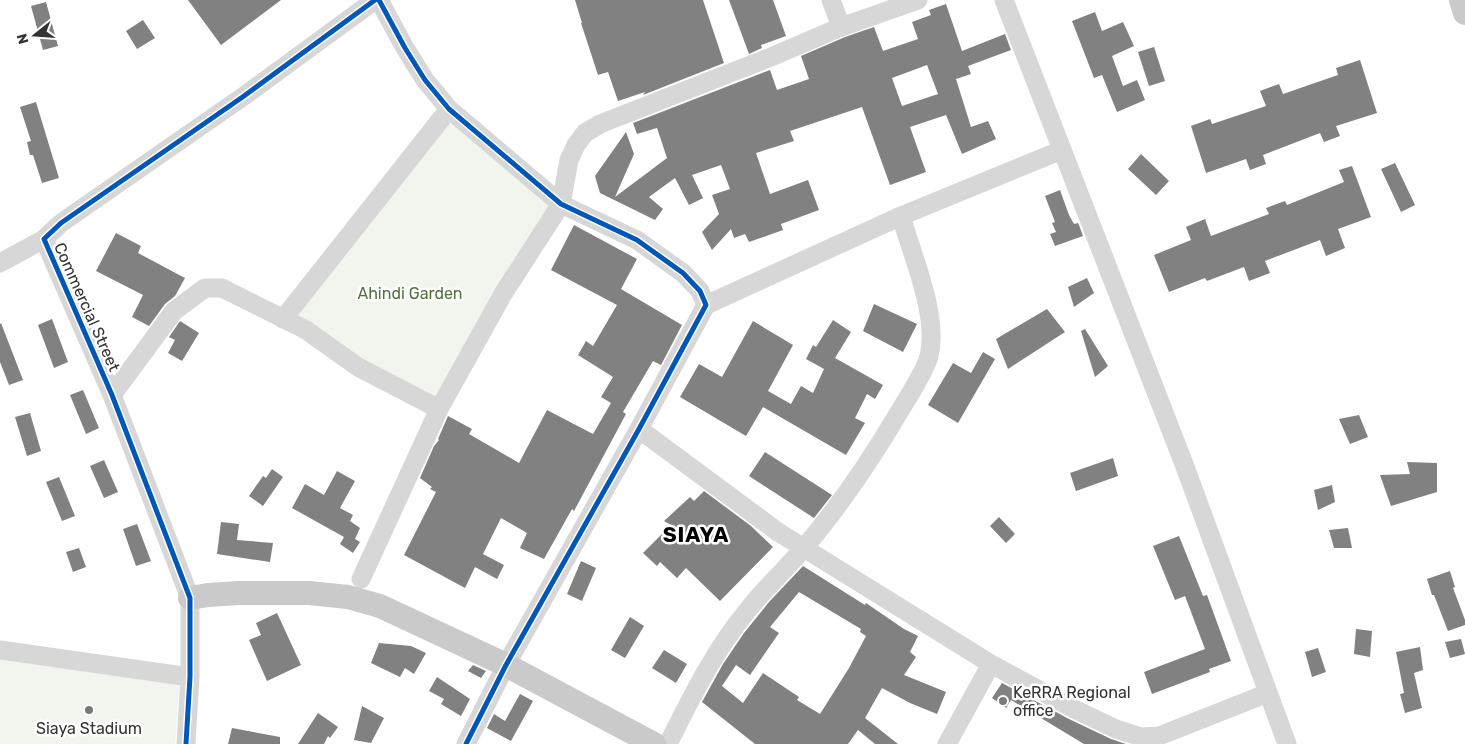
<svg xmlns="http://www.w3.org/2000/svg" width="1465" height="744" viewBox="0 0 1465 744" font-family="Rubik,sans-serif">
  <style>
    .green { fill: #f1f5ed }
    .building { fill: #818181; fill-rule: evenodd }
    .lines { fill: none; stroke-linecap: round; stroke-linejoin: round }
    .minor { stroke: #d7d7d7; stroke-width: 19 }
    .major { stroke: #cacaca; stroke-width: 24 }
    .cycleway-casing { stroke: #fff; stroke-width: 8 }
    .cycleway { stroke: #0057b8; stroke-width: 5 }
    .poi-dot { fill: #7a7a7a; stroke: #fff; stroke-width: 2 }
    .labels { text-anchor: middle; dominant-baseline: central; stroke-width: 5; stroke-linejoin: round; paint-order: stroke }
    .park-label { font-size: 16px; fill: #56703f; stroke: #fff }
    .street-label { font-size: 16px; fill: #333; stroke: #fff }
    .poi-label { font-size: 16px; fill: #333; stroke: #fff; text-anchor: start }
    .district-label { font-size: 21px; font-weight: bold; letter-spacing: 1px; fill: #000; stroke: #fff }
  </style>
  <rect width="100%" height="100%" fill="#fff"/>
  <path class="green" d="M442 117 561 204 439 409 283 319Z
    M0 654 180 676 175 744H0Z"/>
  <path class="building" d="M188 0H281L221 45Z
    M575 0H703L724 63 643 95 645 92 618 101 608 72 598 75 581 23H582Z
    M729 0H773L786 36 761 45 762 48 749 54Z
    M46 2 58 46 43 50 31 6Z
    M946 4 962 51 1005 34 1011 50 968 66 971 74 956 79 971 127 988 121 996 139 962 154 946 115 910 127 926 172 890 185 862 107 790 131 794 141 756 153 770 194 808 180 819 210 781 224 783 230 749 242 745 234 734 238 731 229 712 250 702 232 719 214 712 195 730 189 721 165 692 175 703 198 689 205 675 178 649 197 663 209 655 220 600 193 595 176 626 132 634 154 615 197 667 158 657 128 637 134 633 123 770 70 777 90 809 79 801 56 845 37 874 27 883 51 918 39 912 22 931 15 929 10ZM927 65 938 94 902 106 892 78Z
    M1095 12 1102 31 1123 22 1134 46 1112 56 1123 86 1137 80 1145 100 1117 112 1102 75 1094 78 1072 21Z
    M143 20 155 38 137 49 126 31Z
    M1154 47 1165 81 1149 86 1138 52Z
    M1360 60 1377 113 1336 126 1340 136 1324 142 1320 133 1263 155 1266 164 1250 170 1246 159 1206 173 1191 126 1210 119 1212 124 1266 106 1260 91 1279 84 1283 94 1338 75 1336 68Z
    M36 102 59 178 42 183 33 155H30L27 142 31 141 20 107Z
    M1141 154 1169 181 1156 195 1128 169Z
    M1395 163 1415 205 1401 212 1381 169Z
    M1352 166 1371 217 1338 229 1345 248 1326 256 1320 240 1265 261 1270 273 1249 281 1244 267 1207 281 1205 278 1169 292 1154 255 1191 240 1186 227 1205 219 1211 236 1269 214 1266 208 1285 201 1287 205 1344 182 1339 170Z
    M1060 190 1069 215 1074 224 1078 223 1079 225 1083 236 1055 246 1050 234 1056 232 1052 223 1055 222 1045 196Z
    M574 225 637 259 621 289 682 325 661 365 653 361 623 412 626 414 574 511 572 509 544 559 520 548 527 533 501 518 483 554 504 565 497 579 475 567 465 588 404 555 436 492 430 489 432 487 420 478 434 446 439 440 438 439 448 416 472 429 469 434 519 463 547 410 593 434 611 403 601 397 613 377 578 355 586 341 593 346 617 305 551 270Z
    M116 233 141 246 138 253 185 278 175 296 165 304 149 326 132 317 143 295 96 271Z
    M1087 278 1094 293 1074 307 1068 287Z
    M874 304 917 324 903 352 863 331Z
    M1047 309 1065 332 1008 369 996 339Z
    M52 319 68 362 54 368 38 325Z
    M833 320 851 332 835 358 883 385 875 399 867 394 855 418 865 423 846 455 763 407 746 436 680 397 699 364 722 377 753 321 793 345 768 391 791 404 801 386 813 393 824 369 806 359 813 345 816 347Z
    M180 321 199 333 182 361 168 353 175 340 169 337Z
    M1 323 23 380 9 385 0 362V324Z
    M1085 329 1108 366 1095 377 1081 331Z
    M983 352 995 359 958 423 928 405 953 363 971 373Z
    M83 390 99 428 86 434 70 395Z
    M30 413 41 451 27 456 15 417Z
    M1359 415 1368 437 1350 444 1339 419Z
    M765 452 832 495 814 518 749 476Z
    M1113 458 1118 476 1076 491 1070 473Z
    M104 460 118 492 104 498 90 466Z
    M1407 462 1437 463V492L1391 506 1380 475 1410 474Z
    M272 469 283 477 263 506 249 496 263 476 266 478Z
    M337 471 355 481 340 508 353 515 350 521 360 528 355 539 360 542 353 553 340 544 344 537 292 508 305 484 324 495Z
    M59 477 75 516 62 521 46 482Z
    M1332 485 1335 502 1318 510 1314 490Z
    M704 491 751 526 773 547 720 601 686 568 677 578 660 562 657 566 643 553 671 525 664 521 690 497 694 501Z
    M999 517 1015 534 1006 543 990 526Z
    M221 522 239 524 237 540 273 543 270 562 217 554Z
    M137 524 151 561 136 566 123 529Z
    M1348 528 1352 548H1334L1329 530Z
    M1179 536 1203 596 1207 595 1231 661 1209 669 1210 672 1152 694 1144 672 1205 649 1185 596 1175 600 1153 546Z
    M79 548 86 567 73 572 66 552Z
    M581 561 596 568 582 601 567 594Z
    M803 566 865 605 866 603 904 629 918 636 910 652 916 657 904 675 946 692 937 714 910 703 882 688 865 718 898 744H875L858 730 848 744H755L702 702 723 664 744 633 769 602ZM799 592 861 629 860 632 866 636 849 668 820 714 797 700 799 697 763 673 743 703 722 686 736 665 750 675 779 633 770 627Z
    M1450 571 1455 587 1453 588 1465 620V625L1448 631 1434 595H1432L1427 579Z
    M277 613 301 665 267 681 249 640 261 635 256 623Z
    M630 617 644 626 625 658 611 650Z
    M1356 629 1372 631 1370 657 1354 654Z
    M1461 639 1465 654 1450 658 1445 642Z
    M379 643 411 646 426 653 414 674 405 668 400 677 371 663Z
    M1420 647 1423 670 1414 673 1422 708 1405 713 1400 694 1404 693 1396 652Z
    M1318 648 1326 672 1312 677 1305 652Z
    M664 650 687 664 676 683 652 668Z
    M473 665 486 671 481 678 468 671Z
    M437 677 470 699 461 716 441 704 444 699 429 691Z
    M1002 683 1069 719 1111 739 1126 744H1084L1011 700 1006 708 992 698Z
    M520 694 533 701 511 741 487 728 494 714 505 721Z
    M362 706 384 718 371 743 354 740Z
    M318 713 338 727 330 738 328 736 324 744H298Z
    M232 728 280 737V744H228Z"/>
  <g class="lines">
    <path class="minor" d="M379 0 405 48 425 80 449 109 561 204 637 240 683 273 700 291 706 305 639 429 506 665 466 744
      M831 0 841 27
      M1004 0 1184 464 1287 744
      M0 263 44 239
      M706 305 901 216 1062 150
      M283 319 449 109
      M112 395 174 311 205 288H222L306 330 358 367 439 409 361 579
      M439 409 503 294 561 204 569 160 576 145 585 133 600 124 771 57 841 27 918 0
      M639 429 778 532 991 664 1074 709 1116 729 1141 737 1159 736 1268 693
      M0 650 190 677
      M186 744 190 677V598L112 395 44 239 61 223 244 96 375 0
      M668 744C691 698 714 651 747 611 764 589 785 570 803 549 840 506 872 458 901 409 909 395 925 372 929 356 939 316 912 255 901 216
      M947 744 991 664"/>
    <path class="major" d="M1461 0 1465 13
      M190 598 208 595 239 593H309L348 597 380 606 506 665 654 744"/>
    <defs>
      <path id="cycleway" d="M379 0 405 48 425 80 449 109 561 204 637 240 683 273 700 291 706 305 639 429 506 665 466 744
        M186 744 190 677V598L112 395 44 239 61 223 244 96 375 0"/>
    </defs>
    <use href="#cycleway" class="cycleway-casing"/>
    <use href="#cycleway" class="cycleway"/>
  </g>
  <g class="poi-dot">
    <circle cx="1003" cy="701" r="5"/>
    <circle cx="89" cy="710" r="5"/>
  </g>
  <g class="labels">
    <g class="park-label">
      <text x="410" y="293">Ahindi Garden</text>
    </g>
    <g class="street-label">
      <text transform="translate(87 307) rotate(66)">Commercial Street</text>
    </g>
    <g class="poi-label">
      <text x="1013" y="692">KeRRA Regional<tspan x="1013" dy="18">office</tspan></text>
      <text x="89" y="728" text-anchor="middle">Siaya Stadium</text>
    </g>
    <g class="district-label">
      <text x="696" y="534">SIAYA</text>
    </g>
  </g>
  <g transform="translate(35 35) rotate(253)" stroke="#ffffff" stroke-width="4" paint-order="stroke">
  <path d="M0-4L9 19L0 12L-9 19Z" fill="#333333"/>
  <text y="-8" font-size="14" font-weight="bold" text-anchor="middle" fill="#333333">N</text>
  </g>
</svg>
